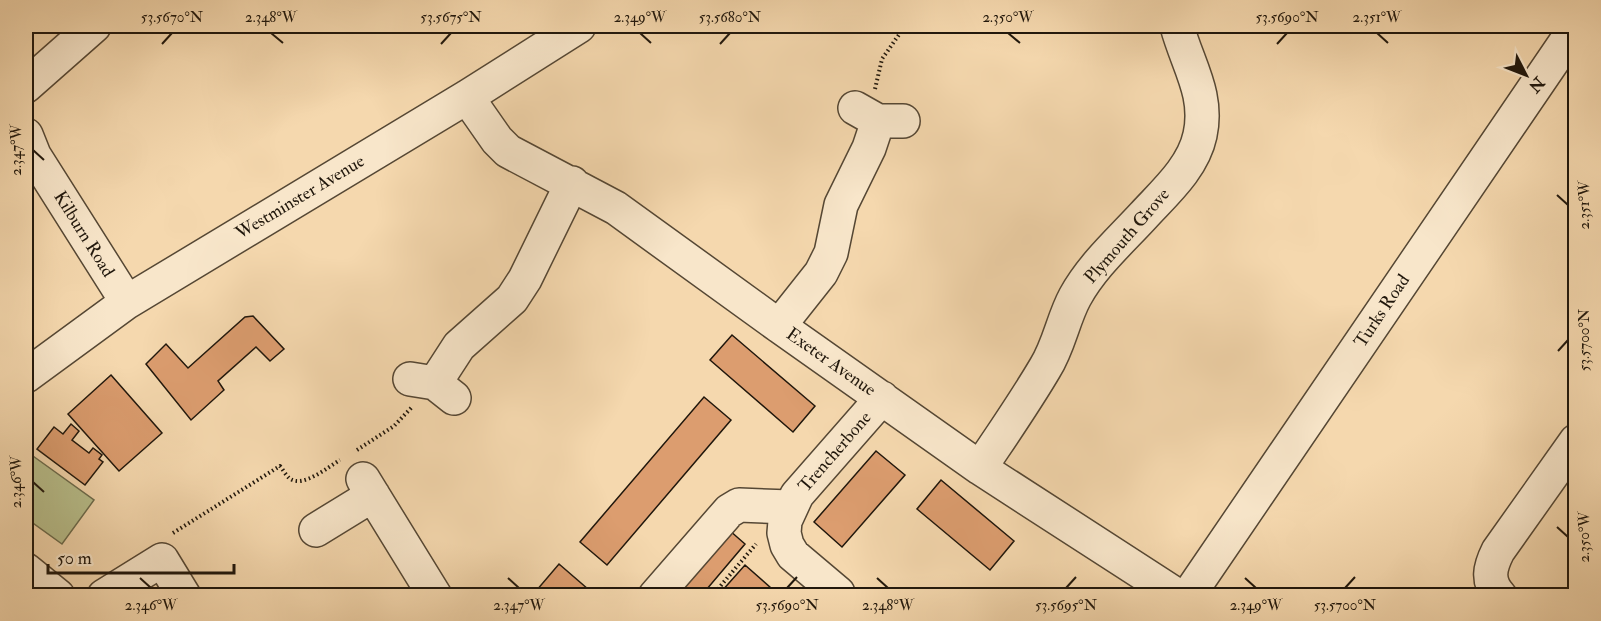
<svg xmlns="http://www.w3.org/2000/svg" width="1601" height="621" viewBox="0 0 1601 621" font-family="'IM FELL Double Pica',serif">
  <style>
    .green { fill: #b8bf8c; stroke: #6c6b4c; stroke-width: 1.5 }
    .building { fill: #dc9d6f; stroke: #20170c; stroke-width: 1.5 }
    .lines { fill: none; stroke-linecap: round; stroke-linejoin: round }
    .minor-casing { stroke: #554734; stroke-width: 36 }
    .path { stroke: #20170c; stroke-width: 4; stroke-dasharray: 1.5 3; stroke-linecap: butt }
    .minor { stroke: #f8e6ca; stroke-width: 33 }
    .ticks { fill: none; stroke: #20170c; stroke-width: 2 }
    .labels { text-anchor: middle; dominant-baseline: central; stroke-width: 4.5; stroke-linejoin: round; paint-order: stroke }
    .street-label { font-size: 18px; fill: #20170c; stroke: #f8e6ca }
    .neatline { fill: none; stroke: #20170c; stroke-width: 2 }
    .ticks-label { font-size: 15px; text-anchor: middle; fill: #20170c }
  </style>
  <rect width="100%" height="100%" fill="#f5d8ae"/>
  <filter id="stains"><feTurbulence type="fractalNoise" baseFrequency=".00333" numOctaves="4"/><feColorMatrix values="0 0 0 0 .2 0 0 0 0 .09 0 0 0 0 .02 0 0 0 .5 -.17"/></filter>
  <radialGradient id="worn" r=".72"><stop offset=".6" stop-color="#630" stop-opacity="0"/><stop offset="1" stop-color="#630" stop-opacity=".3"/></radialGradient>
  <path class="green" d="M26 451 94 500 62 544 26 518Z"/>
  <path class="building" d="M253 316 284 349 270 361 256 347 218 381 224 390 191 420 146 364 166 344 188 368 245 317Z
    M732 335 815 406 793 432 710 360Z
    M111 375 162 433 119 471 68 414Z
    M704 397 731 420 607 565 580 542Z
    M71 424 79 431 72 440 89 453 93 448 102 455 99 459 103 462 85 485 37 449 54 427 63 434Z
    M876 451 905 475 842 547 814 522Z
    M941 480 1014 541 990 570 917 509Z
    M729 530 745 544 701 596H674Z
    M559 564 596 596H540L536 591Z
    M745 565 780 596H725L721 592Z"/>
  <g class="lines">
    <defs>
      <path id="minor" d="M26 86 94 26
        M467 97 497 140 508 151 616 208 779 326 980 468 1178 596
        M855 108 878 121H903
        M26 135 34 155 127 302
        M779 326 821 273 831 253 841 205 869 148 878 121
        M26 376 127 302 467 97 579 26
        M410 379 435 383 454 398
        M435 383 459 346 512 299 525 279 572 183
        M980 468C1002 435 1025 402 1045 368 1059 346 1063 319 1075 297 1092 266 1119 242 1143 216 1164 193 1193 168 1200 135 1209 94 1187 64 1177 26
        M363 479 435 596
        M316 530 373 495
        M26 570 58 596
        M838 593 793 555 787 545 784 533 785 521 797 495 882 398
        M104 596 162 560 184 596
        M655 596 729 511 739 505 790 507
        M1188 596 1576 27
        M1500 596C1486 581 1490 567 1498 551L1576 441"/>
    </defs>
    <use href="#minor" class="minor-casing"/>
    <path class="path" d="M875 89 882 59 905 26
      M357 450 394 426 412 407
      M173 533 280 466C283 470 286 475 289 478 302 489 328 467 340 460
      M712 596 756 544"/>
    <use href="#minor" class="minor"/>
  </g>
  <path class="ticks" d="M271 33 283 43M640 33 651 43M1008 33 1020 43M1377 33 1388 43M162 44 172 33M441 44 451 33M720 44 730 33M1277 44 1287 33M33 150 44 160M1557 195 1568 205M1558 351 1568 340M33 482 44 492M1557 527 1568 537M140 578 151 588M508 578 519 588M877 578 888 588M1245 578 1256 588M787 588 797 577M1066 588 1076 577M1345 588 1355 577"/>
  <g class="labels">
    <g class="street-label">
      <text transform="translate(300 197) rotate(-31)">Westminster Avenue</text>
      <text transform="translate(84 234) rotate(58)">Kilburn Road</text>
      <text transform="translate(1127 236) rotate(-49)">Plymouth Grove</text>
      <text transform="translate(1382 311) rotate(-56)">Turks Road</text>
      <text transform="translate(831 362) rotate(35)">Exeter Avenue</text>
      <text transform="translate(835 452) rotate(-49)">Trencherbone</text>
    </g>
  </g>
  <rect width="1601" height="621" fill="none" stroke="#f5d8ae" stroke-width="66"/>
  <g transform="translate(1526 75) rotate(132)" stroke="#f8e6ca" stroke-width="4.5" paint-order="stroke">
  <path d="M0-4.5L10 22L0 15L-10 22Z" fill="#20170c"/>
  <text y="-9" font-size="16" font-weight="bold" text-anchor="middle" fill="#20170c">N</text>
  </g>
  <path d="M48 564v9h186v-9" fill="none" stroke="#20170c" stroke-width="3"/>
  <text x="57" y="564" font-size="18" fill="#20170c" stroke="#f8e6ca" stroke-width="4.5" paint-order="stroke">50 m</text>
  <rect x="33" y="33" width="1535" height="555" class="neatline"/>
  <g class="ticks-label">
    <text x="172" y="22">53.5670°N</text>
    <text x="271" y="22">2.348°W</text>
    <text x="451" y="22">53.5675°N</text>
    <text x="640" y="22">2.349°W</text>
    <text x="730" y="22">53.5680°N</text>
    <text x="1008" y="22">2.350°W</text>
    <text x="1287" y="22">53.5690°N</text>
    <text x="1377" y="22">2.351°W</text>
    <text transform="translate(16 150) rotate(-90)" y="5">2.347°W</text>
    <text transform="translate(1584 205) rotate(-90)" y="5">2.351°W</text>
    <text transform="translate(1584 340) rotate(-90)" y="5">53.5700°N</text>
    <text transform="translate(16 482) rotate(-90)" y="5">2.346°W</text>
    <text transform="translate(1584 537) rotate(-90)" y="5">2.350°W</text>
    <text x="151" y="610">2.346°W</text>
    <text x="519" y="610">2.347°W</text>
    <text x="787" y="610">53.5690°N</text>
    <text x="888" y="610">2.348°W</text>
    <text x="1066" y="610">53.5695°N</text>
    <text x="1256" y="610">2.349°W</text>
    <text x="1345" y="610">53.5700°N</text>
  </g>
  <rect width="100%" height="100%" filter="url(#stains)"/>
  <rect width="100%" height="100%" fill="url(#worn)"/>
</svg>
